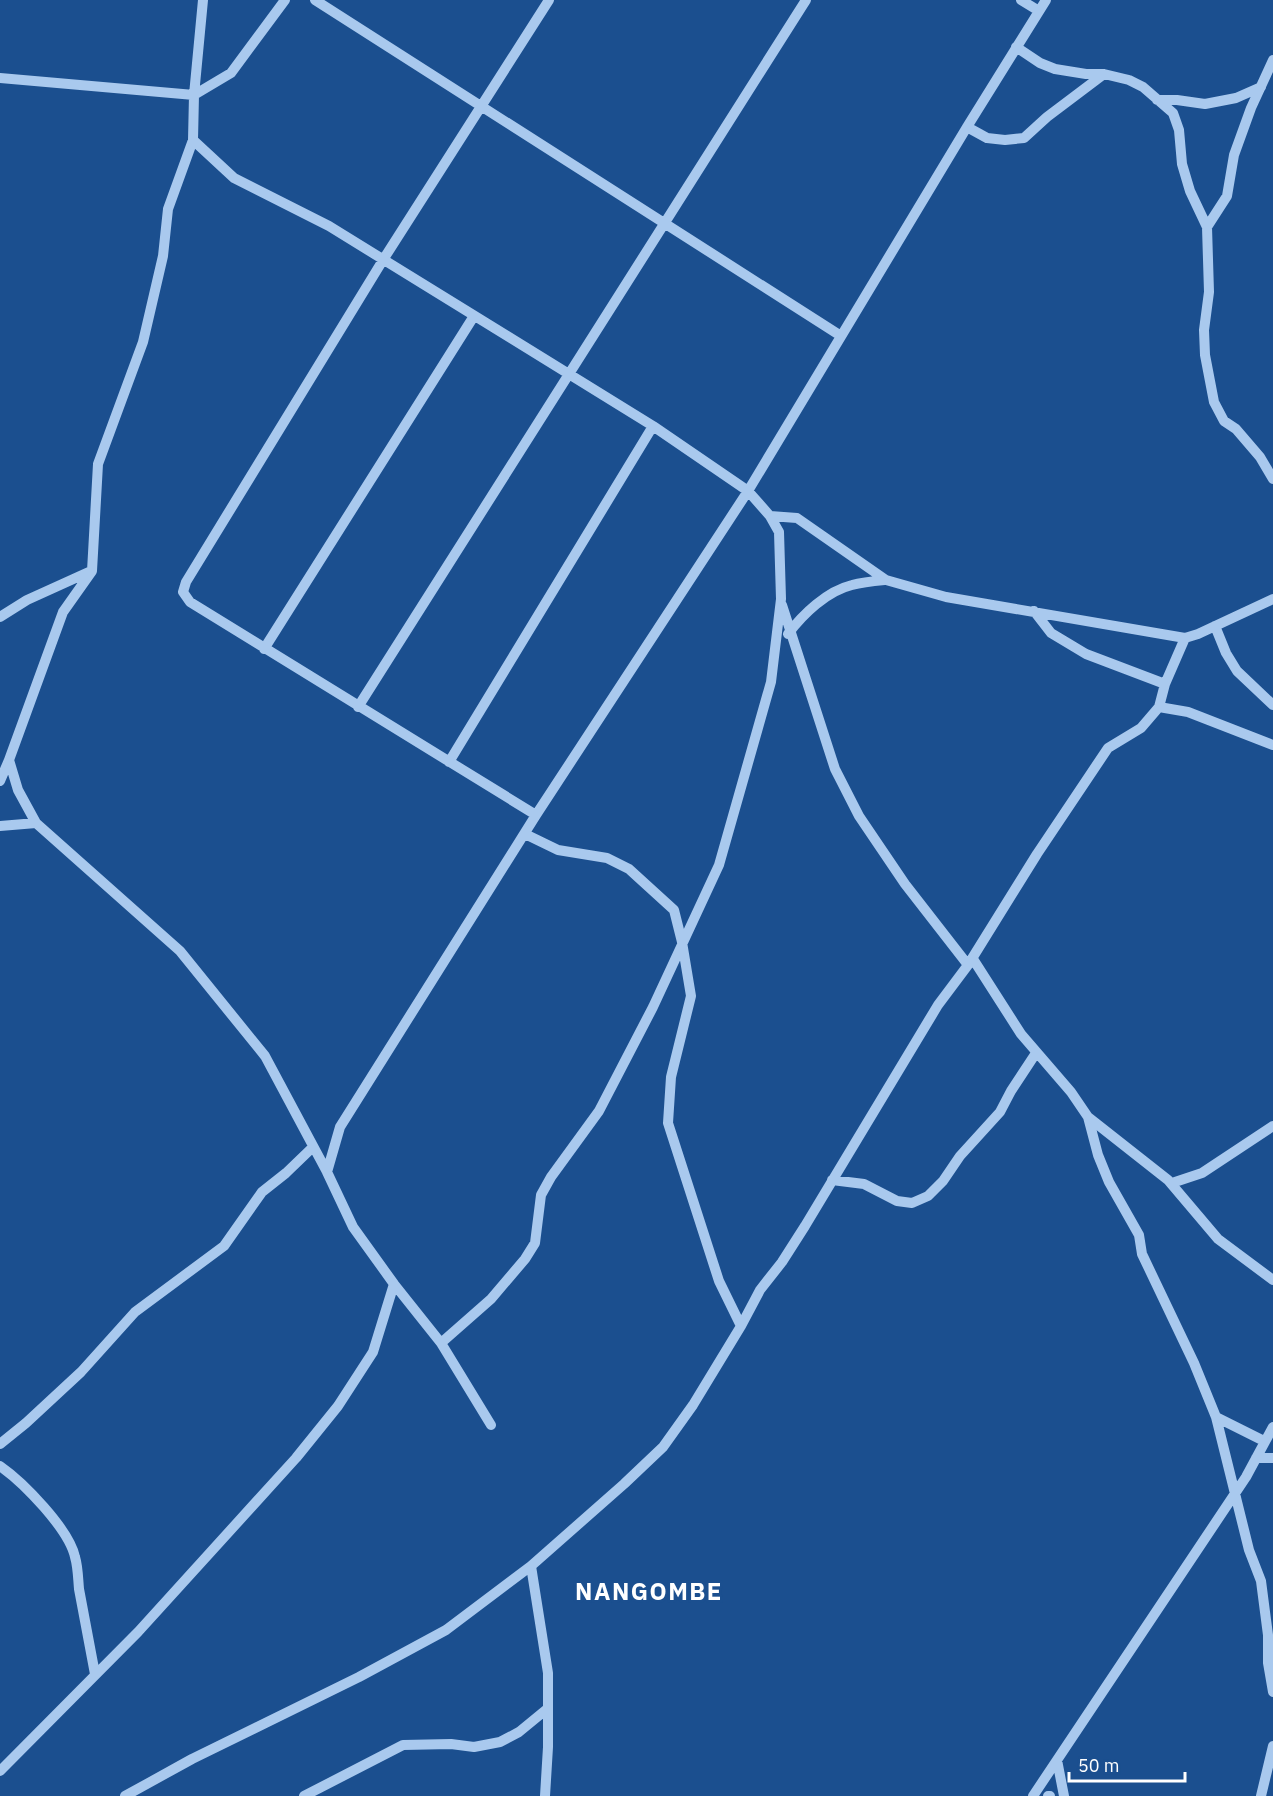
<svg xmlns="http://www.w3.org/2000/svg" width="1273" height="1796" viewBox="0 0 1273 1796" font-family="'IBM Plex Sans',sans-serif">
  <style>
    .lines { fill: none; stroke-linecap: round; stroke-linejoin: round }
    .minor { stroke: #a9c9ee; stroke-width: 10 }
    .labels { text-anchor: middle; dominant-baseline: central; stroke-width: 6; stroke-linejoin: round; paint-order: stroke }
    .district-label { font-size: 24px; font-weight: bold; letter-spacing: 1.5px; fill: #fff; stroke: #1b4f8f }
  </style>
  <rect width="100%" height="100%" fill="#1b4f8f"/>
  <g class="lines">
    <path class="minor" d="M315 0 841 336
      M1021 0 1039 11
      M1016 47 1040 63 1055 69 1086 74H1104L1129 80 1143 87 1173 113 1179 130 1182 164 1190 191 1207 227 1209 292 1204 330 1205 355 1214 402 1224 421 1236 429 1260 457 1273 479
      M0 78 194 95 231 73 285 0
      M1157 100H1177L1205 104 1236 98 1261 87
      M967 127 987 138 1005 140 1024 138 1047 117 1104 74
      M193 140 234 178 329 226 653 426 748 491 770 516 779 532 781 599 771 682 719 865 653 1007 599 1111 551 1177 541 1195 535 1243 525 1259 491 1299 441 1343
      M1207 227 1227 196 1234 155 1251 108 1273 60
      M770 516 797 518 886 580 946 597 1185 638
      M782 605 835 769 859 816 905 884 968 965
      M1034 611 1051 633 1086 654 1165 684
      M0 617 27 600 91 571
      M1215 626 1226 653 1237 671 1273 705
      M788 634C803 614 827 591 852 585 863 582 875 581 886 580
      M264 649 474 316
      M358 707 806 0
      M1159 707 1188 712 1273 745
      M9 760 18 790 36 823 180 951 265 1056 327 1172
      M449 762 653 426
      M0 781 9 760 63 612 92 571 98 464 143 342 163 256 168 209 193 140 194 95 203 0
      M536 815 190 602 183 592 186 582 383 260 549 0
      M0 826 36 823
      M525 834 558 850 607 858 629 869 674 910 682 942 691 996 671 1077 668 1123 719 1281 741 1326
      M973 959 1021 1034 1071 1092 1088 1117 1168 1180 1218 1239 1273 1280
      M1088 1117 1098 1155 1109 1182 1139 1235 1142 1254 1194 1363 1216 1417 1249 1550 1261 1581 1268 1635V1663L1273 1692
      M832 1180 864 1184 897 1201 912 1203 928 1196 943 1181 960 1156 1000 1112 1011 1091 1036 1053
      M1172 1183 1202 1173 1273 1126
      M1216 1417 1264 1441
      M491 1425 441 1343 394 1284 353 1227 327 1172 340 1127 536 815 748 491 967 127 1046 0
      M0 1444 26 1423 81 1372 135 1312 224 1246 262 1192 286 1173 313 1147
      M1256 1458H1273
      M0 1466C23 1482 69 1529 75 1557 78 1567 78 1578 79 1589 84 1617 90 1646 95 1674
      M531 1566 548 1673V1747L545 1796
      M1057 1760 1064 1796
      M0 1771 138 1632 296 1458 338 1406 373 1352 394 1284
      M125 1796 192 1759 359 1677 446 1630 531 1566 624 1484 663 1447 693 1405 741 1326 760 1290 782 1262 805 1226 938 1005 968 965 1037 854 1108 748 1141 728 1159 707 1165 684 1185 638 1198 634 1273 599
      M304 1796 403 1745 451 1744 474 1747 500 1742 519 1732 547 1709
      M1033 1796 1246 1477 1273 1427
      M1048 1796H1050
      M1261 1796 1273 1746"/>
  </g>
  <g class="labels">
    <g class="district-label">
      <text x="649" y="1591">NANGOMBE</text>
    </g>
  </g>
  <path d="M1069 1772v9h116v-9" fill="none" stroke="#ffffff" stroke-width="3"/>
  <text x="1078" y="1772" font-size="18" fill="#ffffff" stroke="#1b4f8f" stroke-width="4.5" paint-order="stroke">50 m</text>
</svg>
